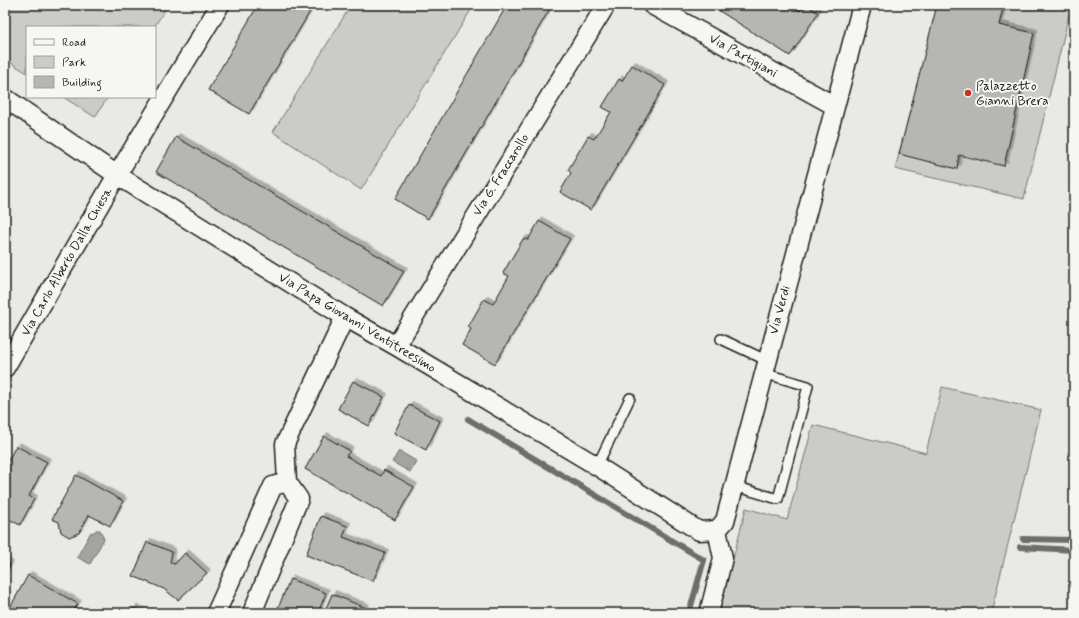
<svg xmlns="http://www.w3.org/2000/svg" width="1079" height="618" viewBox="0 0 1079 618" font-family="Mynerve,sans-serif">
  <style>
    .green { fill: #cbcbc7; stroke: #747472 }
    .water { fill: #a3a3a1; stroke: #6d6d6c }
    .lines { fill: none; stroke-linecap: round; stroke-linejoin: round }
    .stream { stroke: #6d6d6c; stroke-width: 6 }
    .building { fill: #b6b6b3; stroke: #1c1c1c; filter: url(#shadow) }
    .service-casing { stroke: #1c1c1c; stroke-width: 12 }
    .minor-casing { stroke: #1c1c1c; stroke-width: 21 }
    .service { stroke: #f6f6f2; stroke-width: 9 }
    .minor { stroke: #f6f6f2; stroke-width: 18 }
    .poi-dot { fill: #c8321e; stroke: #f6f6f2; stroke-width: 1.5 }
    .labels { text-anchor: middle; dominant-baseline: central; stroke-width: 4; stroke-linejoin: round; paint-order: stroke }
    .street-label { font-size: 13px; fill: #1c1c1c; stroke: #f6f6f2 }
    .poi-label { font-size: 13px; fill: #1c1c1c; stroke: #f6f6f2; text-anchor: start }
  </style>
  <defs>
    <filter id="shadow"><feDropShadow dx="3.5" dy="-3.5" stdDeviation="0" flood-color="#0004"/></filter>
  </defs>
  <rect width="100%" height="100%" fill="#e9e9e5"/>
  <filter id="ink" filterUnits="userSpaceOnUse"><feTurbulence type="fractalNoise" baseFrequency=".025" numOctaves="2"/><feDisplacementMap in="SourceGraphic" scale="8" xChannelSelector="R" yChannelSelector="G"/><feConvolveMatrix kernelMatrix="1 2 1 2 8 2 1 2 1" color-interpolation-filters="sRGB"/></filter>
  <g filter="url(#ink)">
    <path class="green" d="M5 5H168L154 27H27V73L5 59Z
      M351 5H474L361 190 273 132Z
      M938 5H1074V16L1069 15 1024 199 895 169Z
      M63 97H108L95 117Z
      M942 387 1041 410 991 613H719L746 508 787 520 813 425 926 453Z"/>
    <path class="water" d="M399 451 416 461 410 472 392 462Z
      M96 530H100L104 539 90 564 77 557 91 532 93 533Z"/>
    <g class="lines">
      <path class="stream" d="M468 419 704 560 689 613
        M1023 539 1074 540
        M1020 547 1074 550"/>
    </g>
    <path class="building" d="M258 5H314L249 114 208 90Z
      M507 5H552L428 219 395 199Z
      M710 5H790L800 11 803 5H807L818 13 790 56Z
      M937 5H989L1003 8 999 25 1034 33 1004 166 959 155 957 169 899 154Z
      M632 65 665 85 591 210 560 192 571 173 568 170 588 136 594 139 611 112 602 107 619 79 622 81Z
      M176 137 404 271 383 306 156 172Z
      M539 221 570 239 495 364 462 345 471 329 468 327 484 299 493 304 509 276 503 273 523 239 528 240Z
      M353 381 384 397 369 426 338 409Z
      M409 405 440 421 426 450 394 433Z
      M324 436 350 451 346 456 381 476 384 470 414 487 395 520 305 469Z
      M16 446 47 462 29 496 34 499 20 525 5 517V466Z
      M76 475 123 501 110 526 89 515 79 533 69 537 61 532 59 522 52 519Z
      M321 516 347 526 343 537 385 553 373 581 306 555Z
      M147 542 172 552 170 563 175 564 185 553 207 573 178 600 164 589 133 576Z
      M5 562 10 565 5 574Z
      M28 575 78 604 72 613H7Z
      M290 579 326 593 318 613H276Z
      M332 594 366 608 363 613H324Z
      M133 608 146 613H132Z"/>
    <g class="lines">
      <defs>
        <path id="service" d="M721 339 766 360
          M597 466 630 398
          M734 486 778 499 808 386 763 373"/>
        <path id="minor" d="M652 5 835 106
          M5 98 117 175 345 317 396 346 597 466 699 531 717 530
          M396 346 606 5
          M5 368 117 175 220 5
          M287 482 285 444 345 317
          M216 613 273 486 287 482 299 499 252 613
          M709 613 723 558 717 530 725 521 862 5"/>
      </defs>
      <use href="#service" class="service-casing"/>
      <use href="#minor" class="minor-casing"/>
      <use href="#service" class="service"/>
      <use href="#minor" class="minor"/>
    </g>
  </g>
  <circle class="poi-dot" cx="968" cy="93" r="4"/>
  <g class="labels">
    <g class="street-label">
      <text transform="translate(743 56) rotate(29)">Via Partigiani</text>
      <text transform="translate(501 175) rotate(-58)">Via G. Fraccarollo</text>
      <text transform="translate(67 262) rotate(-60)">Via Carlo Alberto Dalla Chiesa</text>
      <text transform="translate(780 310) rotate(-75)">Via Verdi</text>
      <text transform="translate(357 323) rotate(31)">Via Papa Giovanni Ventitreesimo</text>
    </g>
    <g class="poi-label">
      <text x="976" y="86">Palazzetto<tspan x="976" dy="15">Gianni Brera</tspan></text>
    </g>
  </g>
  <rect width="1079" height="618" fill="none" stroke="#f6f6f2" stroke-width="20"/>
  <rect x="10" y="10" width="1059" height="598" fill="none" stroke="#1c1c1c" stroke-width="1.5" filter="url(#ink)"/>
  <rect x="26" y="26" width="130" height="72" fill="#f6f6f2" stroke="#9f9f9c"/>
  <rect x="34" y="39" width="20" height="6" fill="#f6f6f2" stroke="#9f9f9c"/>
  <text x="62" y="46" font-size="12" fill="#1c1c1c">Road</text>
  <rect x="34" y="56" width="20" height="12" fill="#cbcbc7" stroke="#9f9f9c"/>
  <text x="62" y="66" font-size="12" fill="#1c1c1c">Park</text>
  <rect x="34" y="76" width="20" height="12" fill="#b6b6b3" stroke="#9f9f9c"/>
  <text x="62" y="86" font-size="12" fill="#1c1c1c">Building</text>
</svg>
